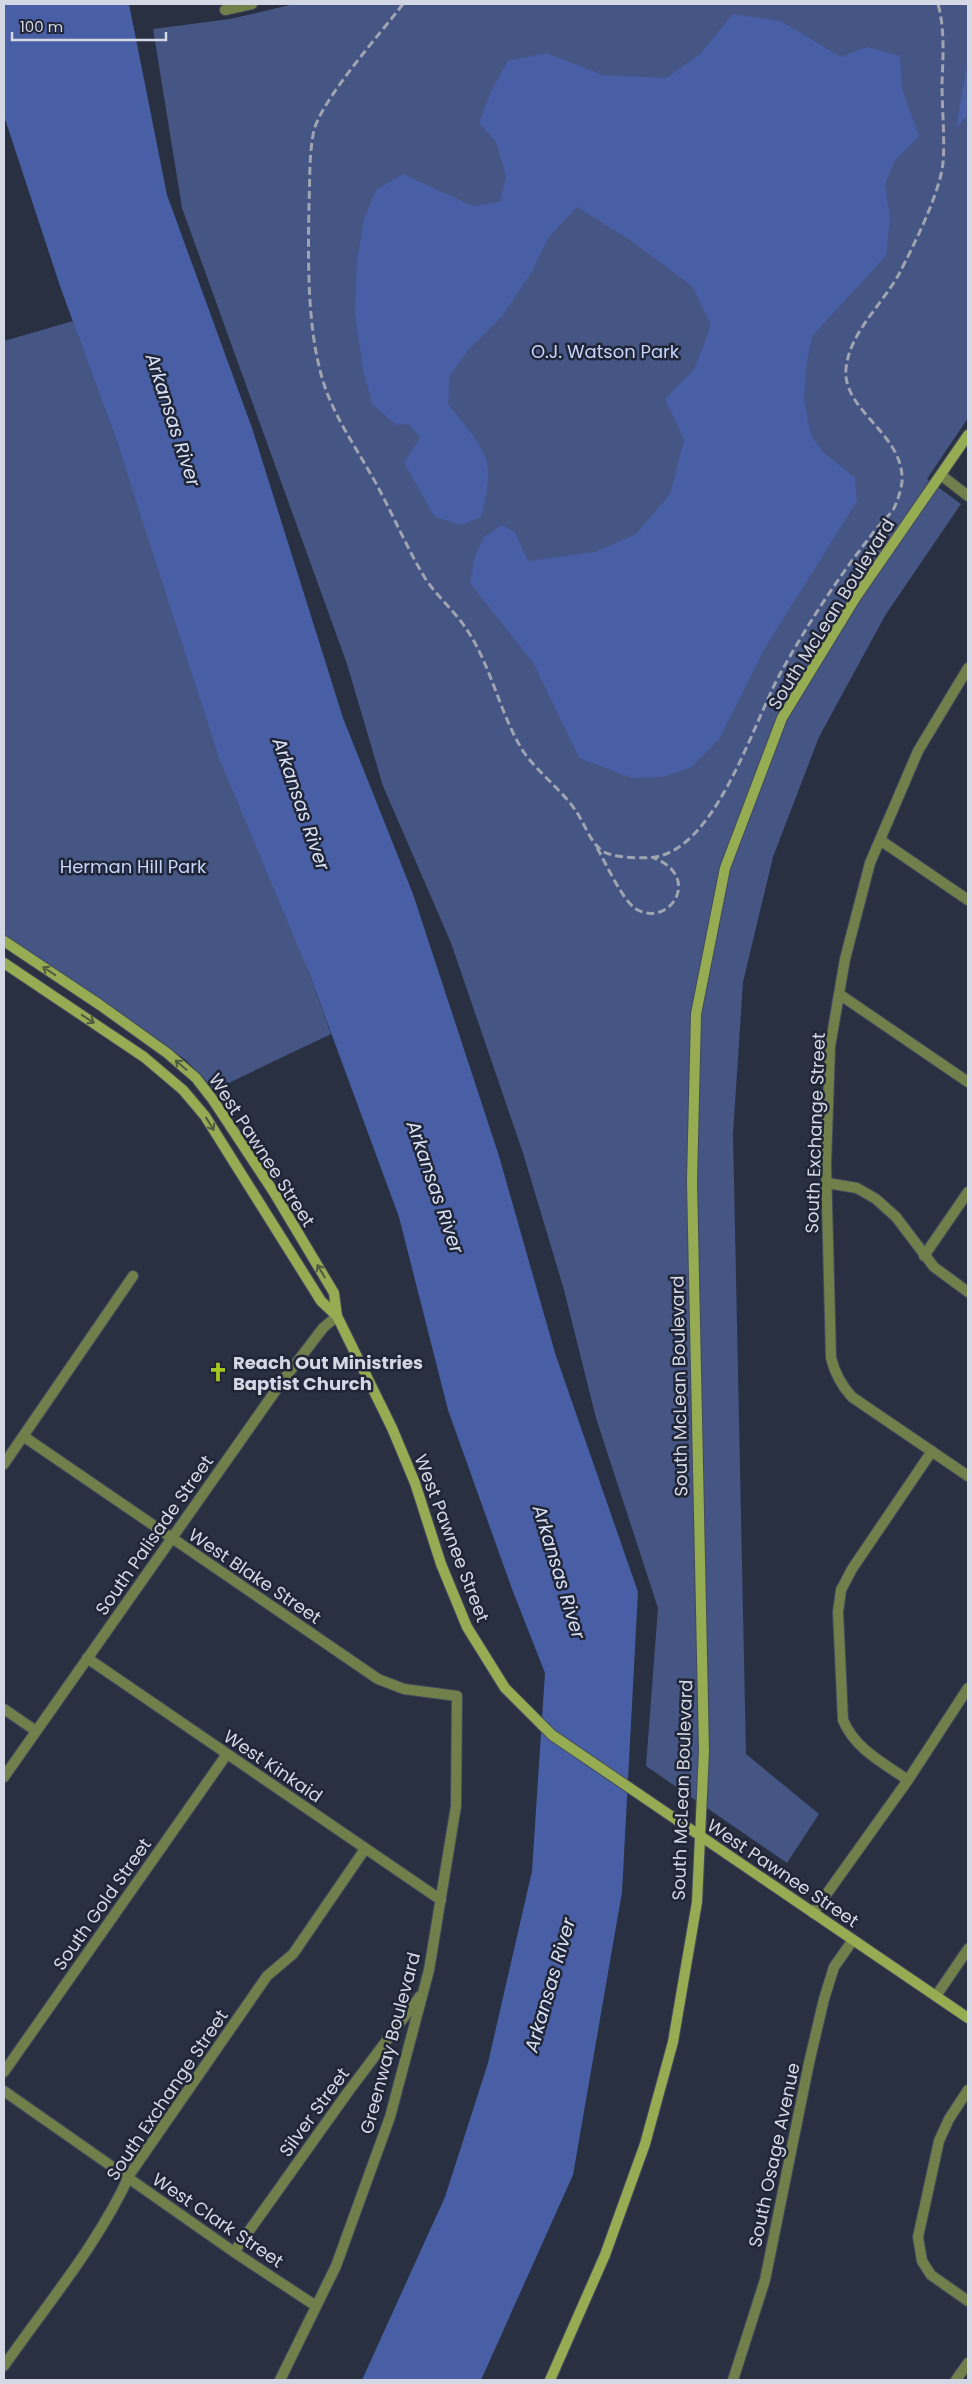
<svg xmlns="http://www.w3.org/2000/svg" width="972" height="2384" viewBox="0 0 972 2384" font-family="Poppins,sans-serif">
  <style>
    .green { fill: #455584 }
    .water { fill: #485fa5 }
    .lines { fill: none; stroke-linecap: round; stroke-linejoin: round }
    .minor-casing { stroke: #444b5c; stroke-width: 12 }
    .secondary-casing { stroke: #444b5c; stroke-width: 12 }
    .minor { stroke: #71804a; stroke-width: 10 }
    .secondary { stroke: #96ac53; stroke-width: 10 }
    .rail { stroke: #9fa4b1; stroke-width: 3; stroke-dasharray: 8 4; stroke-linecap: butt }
    .oneway { stroke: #4f5c42 }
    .labels { text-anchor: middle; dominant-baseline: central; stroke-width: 5; stroke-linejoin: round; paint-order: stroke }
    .park-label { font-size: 18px; fill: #c5d5fc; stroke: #202637 }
    .street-label { font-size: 18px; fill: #d4d8e4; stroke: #202637 }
    .poi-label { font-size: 18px; font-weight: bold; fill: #d4d8e4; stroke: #202637; text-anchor: start }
    .water-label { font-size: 19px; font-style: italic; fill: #d9e1f5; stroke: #202637 }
  </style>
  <rect width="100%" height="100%" fill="#293042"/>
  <path class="green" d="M294 4H968V418L927 479 961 504 886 614 819 737 773 857 743 982 733 1134 746 1754 819 1814 787 1863 646 1766 658 1608 596 1418 564 1290 523 1153 451 943 383 786 347 664 182 208 153 29 230 19Z
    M73 321 331 1034 214 1090 186 1060 4 935V341Z"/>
  <path class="water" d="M4 4H129L167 195 252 428 343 718 413 894 499 1156 555 1353 638 1592 622 1892 573 2175 481 2380H362L445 2197 488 2063 532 1871 545 1673 512 1589 448 1410 399 1217 309 973 219 758 119 448 60 286 4 116Z
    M733 14 781 21 841 57 867 47 900 56 902 88 919 136 895 160 885 184 890 218 886 256 812 336 806 367 804 400 811 435 822 451 855 478 857 501 765 648 719 739 690 768 662 777 632 778 579 758 534 664 470 583 475 556 484 537 502 525 515 532 528 561 595 552 636 534 670 494 684 440 665 399 694 370 711 325 692 286 627 238 577 207 548 238 533 270 503 315 469 349 450 375 448 404C460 419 480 441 486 459 492 477 485 499 481 517L462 525 435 517 404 463 420 438 409 424 396 425 372 404 363 369 355 314 357 260 364 219 376 190 403 174 473 206 500 202 506 177 496 142 479 123 491 91 508 61 546 53 603 75 666 78 700 54Z
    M968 60V115L956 128Z"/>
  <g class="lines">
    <defs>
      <path id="minor" d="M225 10 252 4
        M941 475 968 496
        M968 668 918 751 870 863 845 959 830 1047 826 1164 831 1358C835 1374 841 1385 852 1397L968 1476
        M880 840 968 900
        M839 994 968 1082
        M827 1183 857 1188 876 1199 896 1217 934 1267 968 1292
        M924 1256 968 1192
        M23 1436 378 1679 404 1689 457 1696 456 1806 429 1970 390 2117 336 2266 280 2380
        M4 1464 133 1276
        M87 1658 441 1900
        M4 1709 36 1731
        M4 1777 281 1383 323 1328 337 1316
        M908 1780C883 1763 855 1749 843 1720L838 1612 841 1590 852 1569 932 1451
        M813 1913 908 1780 968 1688
        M936 1996 968 1949
        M4 2072 227 1754
        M968 2090 949 2119 939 2141 918 2237 922 2261 931 2275 968 2301
        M4 2091 234 2252 316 2306
        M234 2252 348 2092 420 1996
        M4 2366C47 2304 99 2243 130 2174L267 1976 293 1954 365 1849
        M733 2380 765 2280 809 2063 824 1999 834 1967 853 1940
        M956 2380 968 2363"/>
      <path id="secondary" d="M4 941 100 1005 167 1053 196 1078 213 1100 273 1191 334 1293 337 1316
        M4 963 144 1057 183 1090 205 1116 321 1301 337 1316 392 1428 415 1483 441 1564 467 1627 505 1688 552 1735 968 2018
        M550 2380 605 2255 645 2144 673 2042 697 1902 704 1751 692 1181 696 1014 725 868 782 718 856 597 968 435"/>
    </defs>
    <use href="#minor" class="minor-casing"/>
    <use href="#secondary" class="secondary-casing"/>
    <use href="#minor" class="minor"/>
    <use href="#secondary" class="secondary"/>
    <path class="rail" d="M403 4C382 32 317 104 313 135 309 158 310 181 309 204 308 257 307 323 321 374 332 416 359 451 379 489 395 519 408 550 425 578 438 598 457 613 469 633 492 669 500 714 523 751 538 773 561 789 576 811 585 824 590 843 604 852 615 858 651 860 663 855 720 836 753 724 780 674 796 645 813 617 832 589 845 570 859 551 873 533 879 525 887 518 893 510 897 503 901 490 902 482 905 434 842 411 846 369 849 333 882 305 899 274 913 247 940 193 943 163 945 139 942 109 942 83 943 57 945 29 938 4
      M597 848C606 863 622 900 636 909 669 929 703 877 654 858"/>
  </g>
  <defs><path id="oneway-shaft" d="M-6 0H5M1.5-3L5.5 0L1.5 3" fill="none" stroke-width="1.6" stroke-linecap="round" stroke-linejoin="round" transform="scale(1.25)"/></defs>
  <g class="oneway">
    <use href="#oneway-shaft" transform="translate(49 971) rotate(-146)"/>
    <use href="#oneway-shaft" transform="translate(88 1019) rotate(34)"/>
    <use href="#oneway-shaft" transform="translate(181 1065) rotate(-139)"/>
    <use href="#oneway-shaft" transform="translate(210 1124) rotate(58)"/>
    <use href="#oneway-shaft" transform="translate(321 1271) rotate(-121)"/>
  </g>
  <defs>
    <symbol id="church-bare" viewBox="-9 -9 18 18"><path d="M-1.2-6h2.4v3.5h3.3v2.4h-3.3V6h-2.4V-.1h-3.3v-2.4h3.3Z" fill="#a7c81f" stroke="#202637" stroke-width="2.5" paint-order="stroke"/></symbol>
  </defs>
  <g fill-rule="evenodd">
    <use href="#church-bare" x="204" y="1358" width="28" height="28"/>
  </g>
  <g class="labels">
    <g class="park-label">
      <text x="605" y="351">O.J. Watson Park</text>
      <text x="133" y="866">Herman Hill Park</text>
    </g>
    <g class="street-label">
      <text transform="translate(831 614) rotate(-58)">South McLean Boulevard</text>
      <text transform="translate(815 1133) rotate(-88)">South Exchange Street</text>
      <text transform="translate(262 1150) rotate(57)">West Pawnee Street</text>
      <text transform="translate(679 1386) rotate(-91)">South McLean Boulevard</text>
      <text transform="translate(154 1535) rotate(-55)">South Palisade Street</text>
      <text transform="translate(452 1538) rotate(69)">West Pawnee Street</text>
      <text transform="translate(255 1576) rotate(34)">West Blake Street</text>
      <text transform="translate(273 1766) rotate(34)">West Kinkaid</text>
      <text transform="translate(682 1790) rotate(-88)">South McLean Boulevard</text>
      <text transform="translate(783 1873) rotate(34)">West Pawnee Street</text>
      <text transform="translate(102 1904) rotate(-55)">South Gold Street</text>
      <text transform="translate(390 2043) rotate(-75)">Greenway Boulevard</text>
      <text transform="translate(167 2095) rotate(-56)">South Exchange Street</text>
      <text transform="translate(314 2112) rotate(-54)">Silver Street</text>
      <text transform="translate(774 2155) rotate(-78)">South Osage Avenue</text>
      <text transform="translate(218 2220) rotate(34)">West Clark Street</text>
    </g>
    <g class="poi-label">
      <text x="233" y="1362">Reach Out Ministries<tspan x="233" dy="21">Baptist Church</tspan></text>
    </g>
    <g class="water-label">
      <text transform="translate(173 420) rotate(72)">Arkansas River</text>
      <text transform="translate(301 804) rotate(71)">Arkansas River</text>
      <text transform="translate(435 1187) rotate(71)">Arkansas River</text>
      <text transform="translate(559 1572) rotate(73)">Arkansas River</text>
      <text transform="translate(550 1985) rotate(-74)">Arkansas River</text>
    </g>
  </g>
  <rect width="972" height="2384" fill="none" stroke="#d4d8e4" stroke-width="10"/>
  <path d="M12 32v8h154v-8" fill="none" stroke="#d4d8e4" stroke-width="2.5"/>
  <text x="20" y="32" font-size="15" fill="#d4d8e4" stroke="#202637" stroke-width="4" paint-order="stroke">100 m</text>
</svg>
